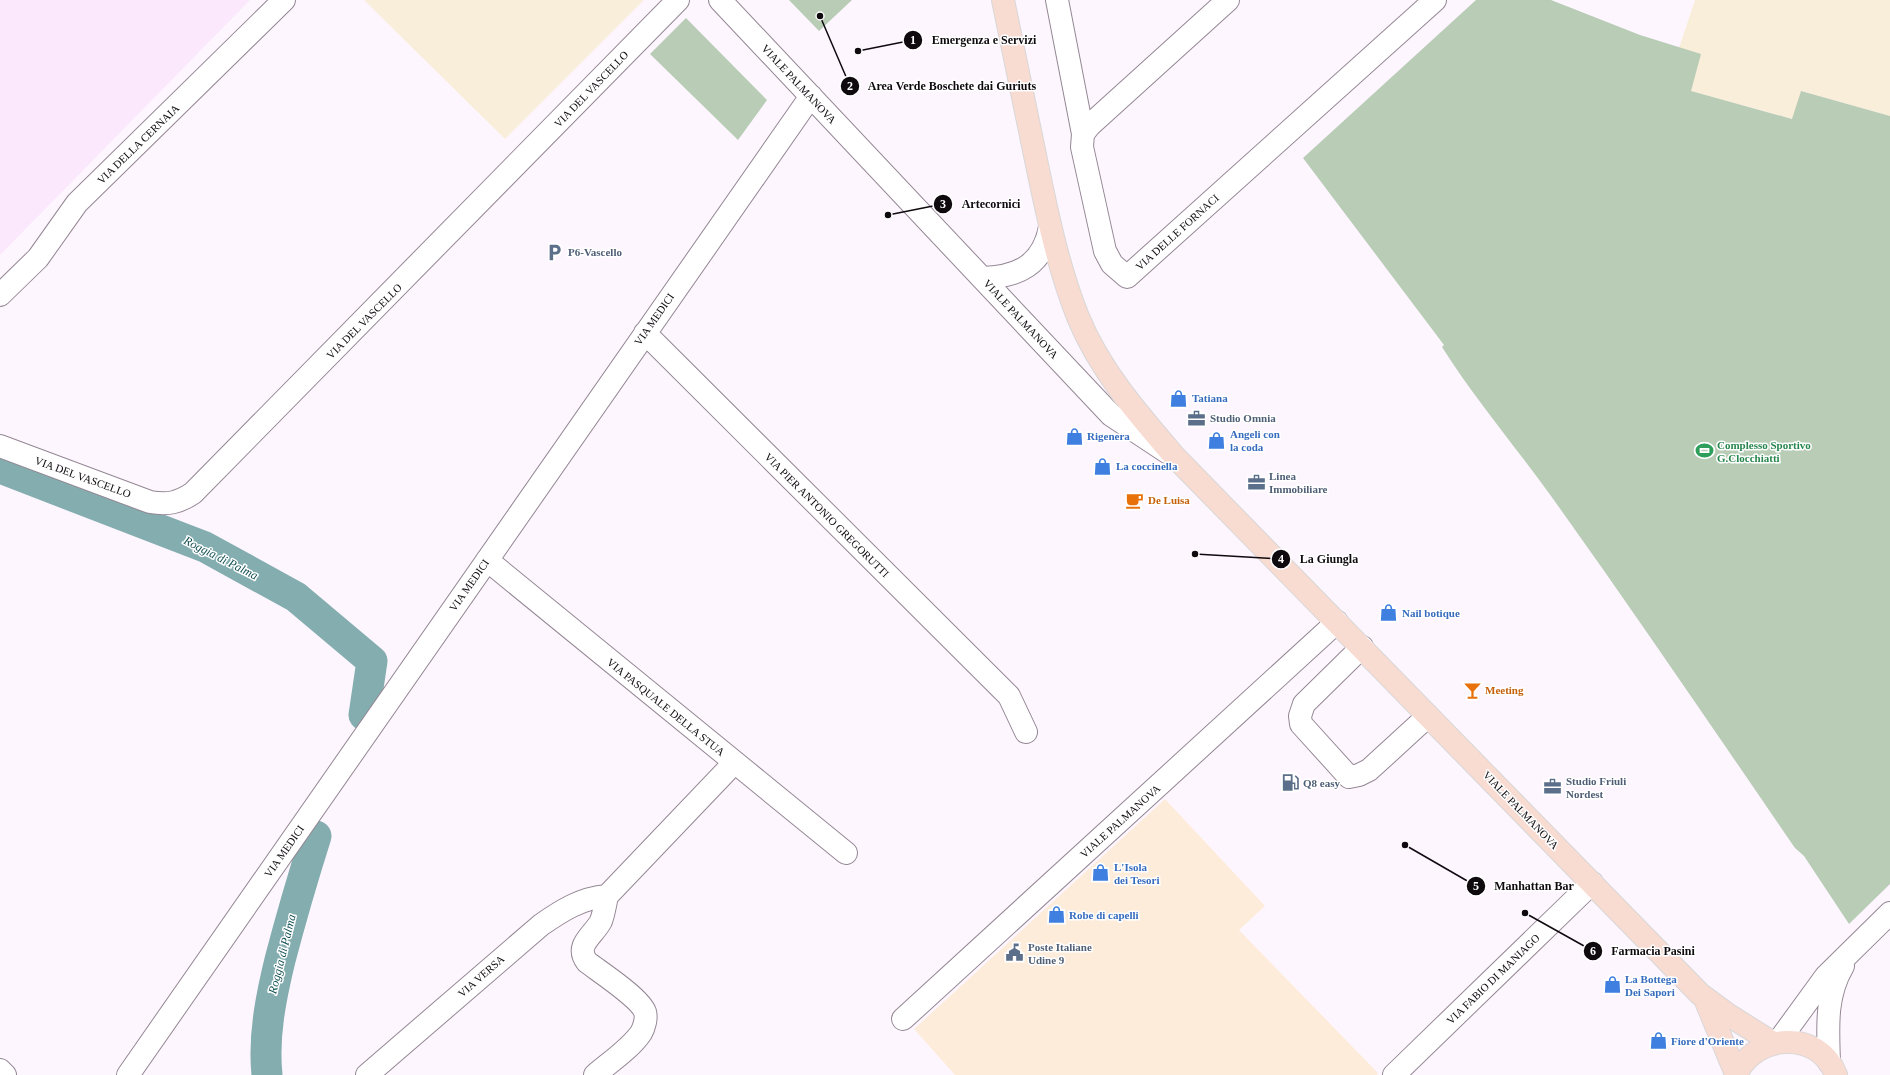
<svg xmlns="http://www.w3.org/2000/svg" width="1890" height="1075" viewBox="0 0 1890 1075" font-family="'Times New Roman',serif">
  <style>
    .commercial { fill: #feecdb }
    .built { fill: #fbe8fc }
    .education { fill: #f9eed9 }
    .green { fill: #b8ccb6 }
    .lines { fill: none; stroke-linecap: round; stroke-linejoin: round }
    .canal { stroke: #84adb0; stroke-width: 31 }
    .minor-casing { stroke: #948794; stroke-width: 24 }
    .major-casing { stroke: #d8d8d8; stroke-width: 24 }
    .minor { stroke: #fff; stroke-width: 22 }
    .major { stroke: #f8dbd1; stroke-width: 22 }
    .labels { text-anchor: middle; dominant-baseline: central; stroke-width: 3; stroke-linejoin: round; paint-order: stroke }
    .street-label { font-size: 11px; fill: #0e0a0e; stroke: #fff }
    .service-label { font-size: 11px; font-weight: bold; fill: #4e5e75; stroke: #fff; text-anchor: start }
    .shop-label { font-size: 11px; font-weight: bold; fill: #366cbe; stroke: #fff; text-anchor: start }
    .leisure-label { font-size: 11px; font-weight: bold; fill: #27864d; stroke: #fff; text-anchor: start }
    .food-label { font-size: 11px; font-weight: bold; fill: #c56008; stroke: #fff; text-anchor: start }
    .water-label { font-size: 12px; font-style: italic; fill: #124f53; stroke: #fff }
    .leader { fill: none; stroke: #0e0a0e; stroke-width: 1.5 }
    .callout-dot { fill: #0e0a0e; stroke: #fff; stroke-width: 1.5 }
    .mark-label { font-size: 12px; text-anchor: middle; font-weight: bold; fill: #fff }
    .callout-label { font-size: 12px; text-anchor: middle; font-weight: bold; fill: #0e0a0e; stroke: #fff; stroke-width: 3; stroke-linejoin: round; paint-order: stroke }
  </style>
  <rect width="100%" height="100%" fill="#fef6ff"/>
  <path class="commercial" d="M1165 799 1265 906 1239 930 1378 1073 1377 1075H955L914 1029Z"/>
  <path class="built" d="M0 0H250L0 255Z"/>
  <path class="education" d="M364 0H644L505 139Z
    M1695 0H1890V116L1801 91 1793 119 1690 91 1700 55 1679 48Z"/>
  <path class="green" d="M789 0H852L819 31Z
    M1476 0H1551L1640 35 1701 54 1691 91 1792 119 1801 91 1890 116V884L1849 924 1804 856 1795 848C1714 730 1634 612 1551 496 1515 446 1475 399 1442 347L1444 345 1303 158Z
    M686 18 767 100 738 140 650 54Z"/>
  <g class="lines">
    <path class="canal" d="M0 468 205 547 296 597 372 661 364 715
      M267 1075C263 1036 271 997 280 960 291 918 303 877 316 836"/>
    <defs>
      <path id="minor" d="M720 0 1111 415 1167 452
        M1057 0 1083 134
        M1228 0 1090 125 1083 134 1082 147 1105 251 1112 264 1127 277 1435 0
        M982 278C1018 277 1043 265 1050 227
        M0 295 38 258 77 203 284 0
        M645 333 1009 696 1026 732
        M0 446 150 502C168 505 178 503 193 493L678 0
        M487 560 846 853
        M1362 647 1304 704 1300 716 1301 724 1349 777 1359 775 1369 770 1428 716
        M903 1019 1337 622
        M1778 1042 1826 976 1890 913
        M1829 1062C1828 1029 1825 996 1843 966
        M0 1070 5 1075
        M128 1075 811 96
        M367 1075 541 925C561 911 581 898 607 896
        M595 1075C610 1062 630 1049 641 1033 644 1028 647 1018 645 1012 640 998 600 972 587 962 574 945 594 935 601 921 604 913 605 905 607 896L734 763
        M1394 1075 1592 883"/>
      <path id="major" d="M1003 0C1014 53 1025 107 1036 160 1047 213 1058 267 1078 317 1100 371 1139 415 1176 458L1700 994 1727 1014 1773 1043
        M1705 999 1736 1074
        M1736 1075C1755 1033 1819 1029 1836 1075"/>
    </defs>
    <use href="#minor" class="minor-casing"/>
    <use href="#major" class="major-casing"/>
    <use href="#minor" class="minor"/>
    <use href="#major" class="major"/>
  </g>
  <defs>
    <symbol id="parking-bare" viewBox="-9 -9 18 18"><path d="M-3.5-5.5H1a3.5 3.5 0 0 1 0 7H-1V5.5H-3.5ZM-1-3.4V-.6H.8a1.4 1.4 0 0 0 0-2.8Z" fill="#5c6f8a" stroke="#fff" stroke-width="2.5" paint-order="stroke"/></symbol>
    <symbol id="shop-bare" viewBox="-9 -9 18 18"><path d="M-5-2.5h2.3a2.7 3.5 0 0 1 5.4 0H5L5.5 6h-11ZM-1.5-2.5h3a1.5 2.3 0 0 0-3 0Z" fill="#3f7fe0" stroke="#fff" stroke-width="2.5" paint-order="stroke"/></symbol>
    <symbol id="office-bare" viewBox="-9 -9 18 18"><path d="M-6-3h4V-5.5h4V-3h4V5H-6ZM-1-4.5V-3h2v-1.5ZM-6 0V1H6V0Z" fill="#5c6f8a" stroke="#fff" stroke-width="2.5" paint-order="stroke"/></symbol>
    <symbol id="stadium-bare" viewBox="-9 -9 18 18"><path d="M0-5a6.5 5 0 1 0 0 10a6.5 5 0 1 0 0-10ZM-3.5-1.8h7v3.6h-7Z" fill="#2e9e5b" stroke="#fff" stroke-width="2.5" paint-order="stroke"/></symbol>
    <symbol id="cafe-bare" viewBox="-9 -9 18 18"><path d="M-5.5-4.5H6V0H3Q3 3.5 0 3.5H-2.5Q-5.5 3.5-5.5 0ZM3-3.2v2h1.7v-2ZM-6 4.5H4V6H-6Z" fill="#e8710a" stroke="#fff" stroke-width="2.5" paint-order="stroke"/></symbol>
    <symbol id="bar-bare" viewBox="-9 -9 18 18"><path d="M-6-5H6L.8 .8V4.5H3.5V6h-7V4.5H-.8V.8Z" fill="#e8710a" stroke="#fff" stroke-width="2.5" paint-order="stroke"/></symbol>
    <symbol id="fuel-bare" viewBox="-9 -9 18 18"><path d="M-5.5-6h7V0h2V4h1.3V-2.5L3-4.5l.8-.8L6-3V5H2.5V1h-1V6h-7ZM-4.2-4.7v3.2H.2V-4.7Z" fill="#5c6f8a" stroke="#fff" stroke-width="2.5" paint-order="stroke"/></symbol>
    <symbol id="civic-bare" viewBox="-9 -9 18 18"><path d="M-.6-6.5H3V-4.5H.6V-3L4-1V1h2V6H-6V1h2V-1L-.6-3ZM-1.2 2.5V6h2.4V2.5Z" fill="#5c6f8a" stroke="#fff" stroke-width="2.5" paint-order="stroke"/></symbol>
  </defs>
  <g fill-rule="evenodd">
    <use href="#parking-bare" x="542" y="240" width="25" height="25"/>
    <use href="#shop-bare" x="1166" y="386" width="25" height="25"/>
    <use href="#office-bare" x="1184" y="406" width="25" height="25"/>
    <use href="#shop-bare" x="1062" y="424" width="25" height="25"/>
    <use href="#shop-bare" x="1204" y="428" width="25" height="25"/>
    <use href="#stadium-bare" x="1692" y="438" width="25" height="25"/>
    <use href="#shop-bare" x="1090" y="454" width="25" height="25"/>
    <use href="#office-bare" x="1244" y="470" width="25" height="25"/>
    <use href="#cafe-bare" x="1122" y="488" width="25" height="25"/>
    <use href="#shop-bare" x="1376" y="600" width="25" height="25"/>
    <use href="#bar-bare" x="1460" y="678" width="25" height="25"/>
    <use href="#fuel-bare" x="1278" y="770" width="25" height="25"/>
    <use href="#office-bare" x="1540" y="774" width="25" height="25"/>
    <use href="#shop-bare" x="1088" y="860" width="25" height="25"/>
    <use href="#shop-bare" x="1044" y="902" width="25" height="25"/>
    <use href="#civic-bare" x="1002" y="940" width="25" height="25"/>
    <use href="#shop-bare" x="1600" y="972" width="25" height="25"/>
    <use href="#shop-bare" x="1646" y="1028" width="25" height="25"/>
  </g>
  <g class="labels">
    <g class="street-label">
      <text transform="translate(799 84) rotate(47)">VIALE PALMANOVA</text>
      <text transform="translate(591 89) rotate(-46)">VIA DEL VASCELLO</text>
      <text transform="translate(138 144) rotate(-44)">VIA DELLA CERNAIA</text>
      <text transform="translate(1177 232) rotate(-42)">VIA DELLE FORNACI</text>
      <text transform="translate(654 319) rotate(-55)">VIA MEDICI</text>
      <text transform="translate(1021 319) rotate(47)">VIALE PALMANOVA</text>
      <text transform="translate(364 321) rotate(-45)">VIA DEL VASCELLO</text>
      <text transform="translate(83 477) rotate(20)">VIA DEL VASCELLO</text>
      <text transform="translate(827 515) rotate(45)">VIA PIER ANTONIO GREGORUTTI</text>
      <text transform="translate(469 585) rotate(-55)">VIA MEDICI</text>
      <text transform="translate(666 707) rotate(39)">VIA PASQUALE DELLA STUA</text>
      <text transform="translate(1521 810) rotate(46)">VIALE PALMANOVA</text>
      <text transform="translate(1120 821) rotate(-42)">VIALE PALMANOVA</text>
      <text transform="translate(284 851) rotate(-55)">VIA MEDICI</text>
      <text transform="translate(481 976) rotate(-41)">VIA VERSA</text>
      <text transform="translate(1493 979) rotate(-44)">VIA FABIO DI MANIAGO</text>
    </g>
    <g class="service-label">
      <text x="568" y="252">P6-Vascello</text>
      <text x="1210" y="418">Studio Omnia</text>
      <text x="1269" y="476">Linea<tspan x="1269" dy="13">Immobiliare</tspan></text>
      <text x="1566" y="781">Studio Friuli<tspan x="1566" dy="13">Nordest</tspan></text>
      <text x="1303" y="783">Q8 easy</text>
      <text x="1028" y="947">Poste Italiane<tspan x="1028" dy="13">Udine 9</tspan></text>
    </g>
    <g class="shop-label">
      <text x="1192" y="398">Tatiana</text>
      <text x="1230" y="434">Angeli con<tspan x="1230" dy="13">la coda</tspan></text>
      <text x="1087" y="436">Rigenera</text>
      <text x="1116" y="466">La coccinella</text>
      <text x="1402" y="613">Nail botique</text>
      <text x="1114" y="867">L'Isola<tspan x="1114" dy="13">dei Tesori</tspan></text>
      <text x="1069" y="915">Robe di capelli</text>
      <text x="1625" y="979">La Bottega<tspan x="1625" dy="13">Dei Sapori</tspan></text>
      <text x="1671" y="1041">Fiore d'Oriente</text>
    </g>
    <g class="leisure-label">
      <text x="1717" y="445">Complesso Sportivo<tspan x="1717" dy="13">G.Clocchiatti</tspan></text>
    </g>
    <g class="food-label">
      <text x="1148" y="500">De Luisa</text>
      <text x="1485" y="690">Meeting</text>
    </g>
    <g class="water-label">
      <text transform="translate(221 558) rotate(27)">Roggia di Palma</text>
      <text transform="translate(282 954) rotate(-76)">Roggia di Palma</text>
    </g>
  </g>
  <path class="leader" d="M858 51L913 40M820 16L850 86M888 215L943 204M1195 554L1281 559M1405 845L1476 886M1525 913L1593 951"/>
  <g class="callout-dot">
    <circle cx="858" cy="51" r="4"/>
    <circle cx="820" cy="16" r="4"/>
    <circle cx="888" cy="215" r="4"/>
    <circle cx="1195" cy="554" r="4"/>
    <circle cx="1405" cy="845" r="4"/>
    <circle cx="1525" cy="913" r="4"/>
    <circle cx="913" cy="40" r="10"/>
    <circle cx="850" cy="86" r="10"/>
    <circle cx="943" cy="204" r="10"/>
    <circle cx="1281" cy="559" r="10"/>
    <circle cx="1476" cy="886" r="10"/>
    <circle cx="1593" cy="951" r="10"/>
  </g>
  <g class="mark-label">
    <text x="913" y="44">1</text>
    <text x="850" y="90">2</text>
    <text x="943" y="208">3</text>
    <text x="1281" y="563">4</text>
    <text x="1476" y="890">5</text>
    <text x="1593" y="955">6</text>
  </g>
  <g class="callout-label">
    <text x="984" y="44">Emergenza e Servizi</text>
    <text x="952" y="90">Area Verde Boschete dai Guriuts</text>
    <text x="991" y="208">Artecornici</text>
    <text x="1329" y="563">La Giungla</text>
    <text x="1534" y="890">Manhattan Bar</text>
    <text x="1653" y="955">Farmacia Pasini</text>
  </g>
</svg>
